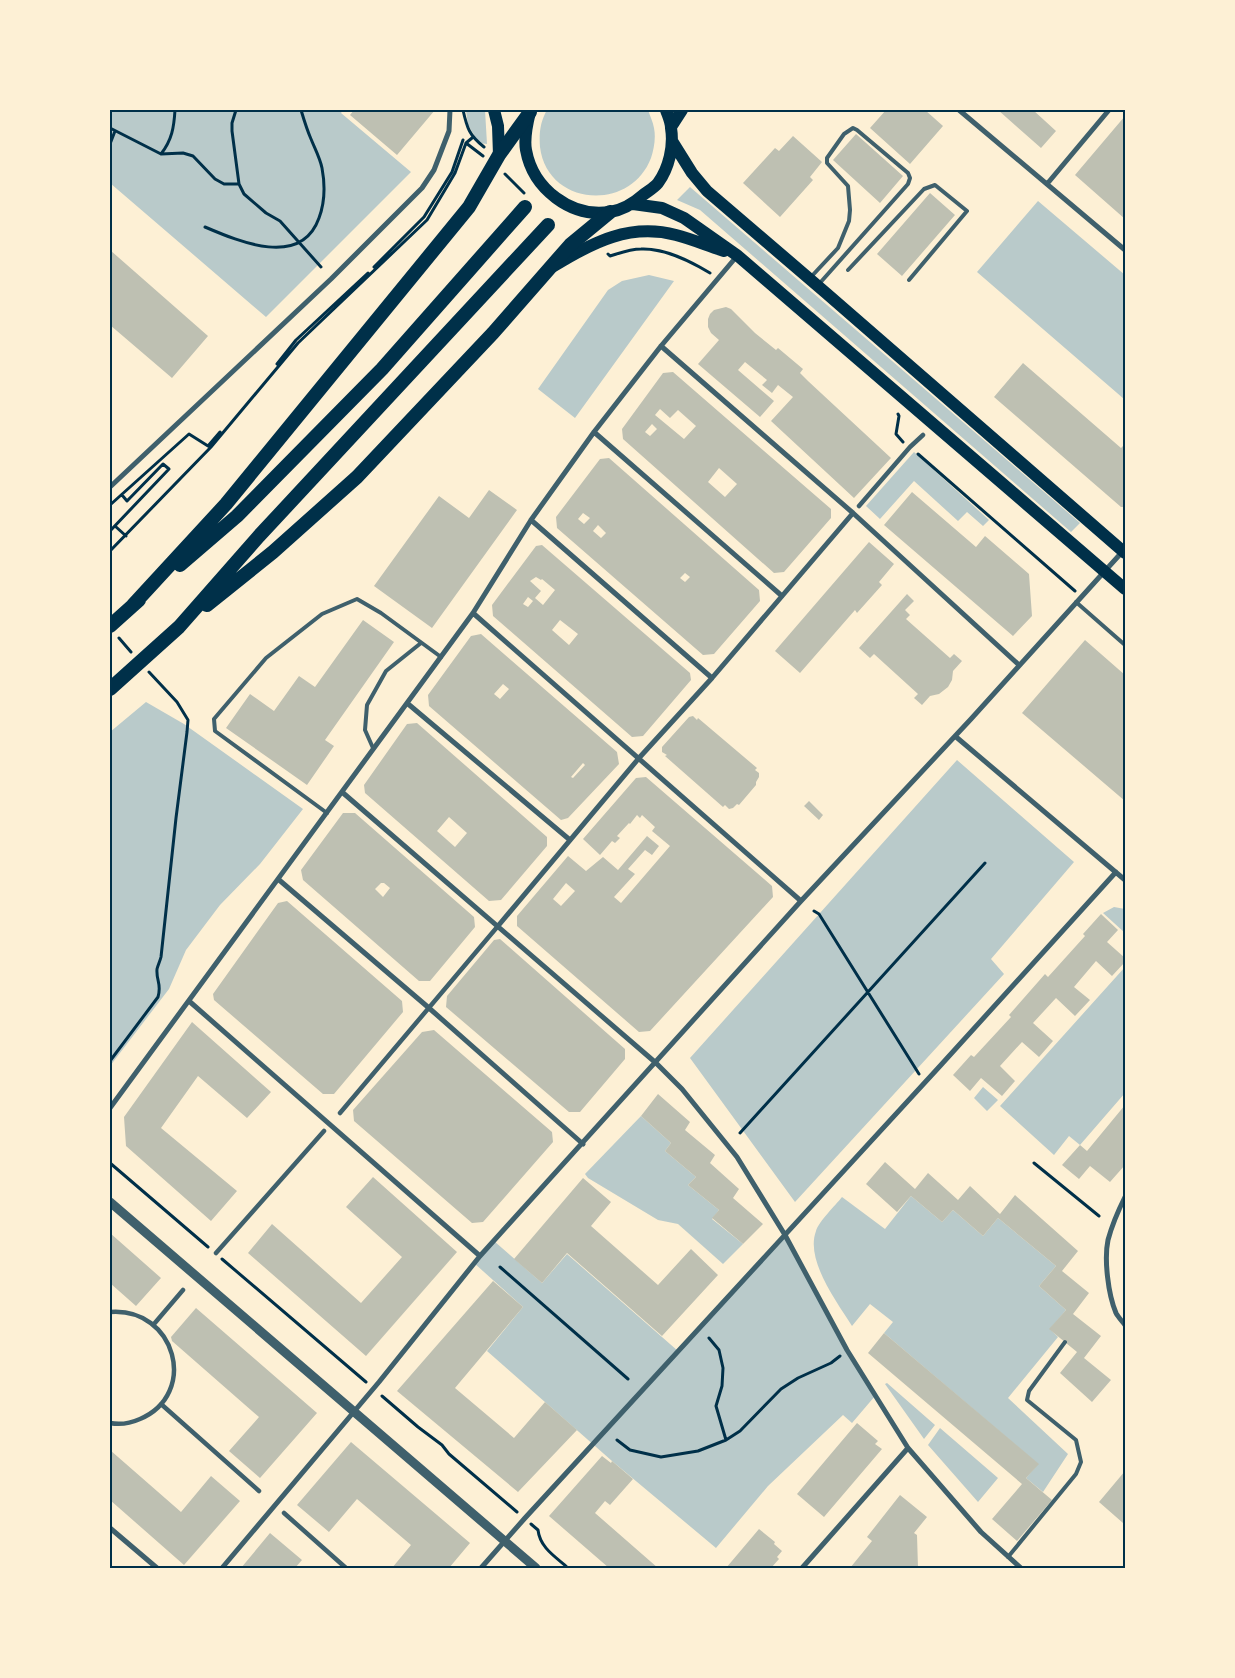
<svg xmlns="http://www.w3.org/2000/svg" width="1235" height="1678" viewBox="0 0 1235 1678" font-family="'Times New Roman',serif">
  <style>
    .green { fill: #b9caca }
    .building { fill: #bec0b2; fill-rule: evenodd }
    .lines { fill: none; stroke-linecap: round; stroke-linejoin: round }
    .path { stroke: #003049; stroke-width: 3 }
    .service { stroke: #3f606c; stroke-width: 4 }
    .pedestrian { stroke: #3f606c; stroke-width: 4.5 }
    .minor { stroke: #3f606c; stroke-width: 5 }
    .tertiary { stroke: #3f606c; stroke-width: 9 }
    .primary { stroke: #003049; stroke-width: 12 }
    .trunk { stroke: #003049; stroke-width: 14 }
    .neatline { fill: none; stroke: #003049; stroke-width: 2 }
  </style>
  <rect width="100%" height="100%" fill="#fdf0d5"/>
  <path class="green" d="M110 110H343L341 113 411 172 266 317 110 183Z
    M466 110H485L487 144 479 143 468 125Z
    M547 110H648C650 116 653 122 654 128 656 138 654 149 651 158 630 213 547 206 540 147 539 134 540 122 547 110Z
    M690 187 1080 523 1071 532 700 210 677 200Z
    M1038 201 1125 275V397L1124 399 977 272Z
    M649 275 674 281 575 418 538 389 608 290 622 281Z
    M914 452 989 520 983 526 967 512 958 521 914 481 880 519 866 506Z
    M146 702 184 724 303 809 260 864 220 905 186 950 169 989 110 1066V732Z
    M957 760 1074 862 991 959 1004 974 795 1202 690 1058Z
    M1114 907 1125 909V933L1103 913Z
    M1125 967V1093L1080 1145 1069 1136 1054 1155 1000 1106Z
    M983 1087 998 1100 987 1111 974 1098Z
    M641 1116 671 1143 665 1151 696 1177 688 1185 719 1210 712 1219 743 1244 723 1264 678 1224 658 1220 588 1178 585 1174Z
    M911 1196 942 1222 953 1210 983 1236 998 1218 1056 1266 1039 1286 1066 1310 1050 1329 1058 1337 1008 1398 1068 1454 1043 1492 1026 1478 1038 1464 884 1333 893 1322 870 1304 852 1326C837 1302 805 1260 816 1231 819 1221 835 1206 842 1197L885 1229Z
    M785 1236 875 1396 852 1423 843 1415 768 1486 716 1548 612 1461 487 1351 523 1307 474 1263 494 1241 542 1283 567 1254 678 1351Z
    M887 1383 935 1425 924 1439 885 1384Z
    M940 1428 998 1478 978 1502 928 1445Z"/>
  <path class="building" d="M354 110H435L397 155 350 115Z
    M886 110H925L943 126 910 164 870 128Z
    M998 110H1033L1056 131 1041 148Z
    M1125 116V219L1075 175Z
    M856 134 903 176 880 203 833 160Z
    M793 136 822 162 810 177 813 180 780 217 743 183 775 148 779 151Z
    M930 193 955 215 902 276 877 254Z
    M110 250 208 336 172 378 110 325Z
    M726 307 731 309 755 333 776 350 778 348 803 369 800 373 808 381 891 458 854 498 771 421 793 397 778 385 772 393 762 385 767 380 745 362 738 370 774 401 760 417 698 364 719 340 711 333 708 327V319L710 314 714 310Z
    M1023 363 1121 448 1125 444V507H1121L994 397Z
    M673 372 831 509V518L784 572 774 573 623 439 622 429 663 373ZM660 409 670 418 678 410 696 426 684 439 655 415ZM652 424 657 429 650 436 645 432ZM719 468 737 484 725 497 708 482Z
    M609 458 759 590 760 601 714 654 703 655 557 528 556 517 600 459ZM583 513 590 518 584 524 578 519ZM598 525 606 533 601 538 593 531ZM685 573 690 577 685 582 680 578Z
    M489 490 517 510 432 628 374 586 439 496 469 518Z
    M912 492 976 547 985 536 1029 574 1032 616 1013 636 884 525Z
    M869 542 894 564 879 582 882 585 857 613 855 610 800 673 775 651Z
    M542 545 690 673 691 680 643 736 632 737 493 616 492 605 536 546ZM536 577 541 580 542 579 555 590 543 605 535 598 541 591 530 581ZM528 597 533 601 528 607 523 604ZM560 620 578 634 569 645 552 630Z
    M907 594 914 601 905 610 910 615 906 619 950 658 954 654 962 661 953 671 952 680 948 687 939 694 930 696 922 705 914 698 918 694 874 654 870 658 859 648Z
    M363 620 394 642 325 740 334 746 307 785 226 728 250 694 274 711 299 676 315 687Z
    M481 634 617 752 619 764 568 818 561 820 429 706 428 695 471 636ZM503 684 509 689 500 699 494 694ZM583 763 585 765 573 778 571 777Z
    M1085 640 1125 675V801L1022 713Z
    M693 716 697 720 698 718 757 768 755 770 759 773V777L756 782V785L739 805 737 804 733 808 729 809 725 805 723 807 665 756 667 755 662 752V747L689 717Z
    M417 723 547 837V846L501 900 489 901 365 793 364 785 407 724ZM449 817 467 833 455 847 437 831Z
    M646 777 772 886 773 897 650 1031 639 1032 517 926V916L568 856 586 871 603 857 618 870 647 836 659 846 652 855 645 850 628 869 635 874 614 897 621 903 670 846 652 831 655 827 642 815 640 818 637 815 630 824 629 823 617 836 620 838 615 843 612 841 600 855 583 839 636 778ZM566 883 575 891 561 906 553 899Z
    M809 801 823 815 819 820 804 806Z
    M343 813H355L474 917 475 927 430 981H419L303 880 301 870ZM381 883H384L390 888 383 897 375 889Z
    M287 901 402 1001 403 1012 334 1094H323L214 1000 213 994 278 903Z
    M1101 914 1118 930 1107 942 1125 958V962L1112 976 1096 961 1074 987 1090 1000 1075 1016 1056 998 1033 1023 1053 1041 1039 1057 1022 1042 1000 1066 1015 1081 1002 1096 981 1078 970 1091 953 1075 971 1055 974 1057 1011 1017 1009 1015 1045 974 1048 977 1085 936 1083 934Z
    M500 939 625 1049V1059L580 1112H569L446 1007 447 996 494 940Z
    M192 1022 271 1092 247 1118 198 1076 161 1128 237 1191 211 1221 126 1146 124 1117Z
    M434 1030 552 1132 553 1142 483 1222 472 1223 354 1121 353 1110 422 1032Z
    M658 1094 690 1122 685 1130 715 1155 710 1163 739 1189 733 1198 763 1224 743 1244 712 1218 719 1210 688 1185 696 1177 665 1151 671 1143 641 1116Z
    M1125 1105V1165L1110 1182 1090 1166 1079 1179 1062 1165 1080 1145 1087 1151Z
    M885 1162 915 1189 928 1173 958 1200 970 1186 1000 1214 1015 1195 1078 1251 1062 1271 1089 1293 1073 1314 1101 1336 1084 1358 1111 1380 1092 1402 1060 1373 1077 1352 1049 1329 1066 1310 1039 1286 1056 1266 998 1218 983 1236 953 1210 942 1222 911 1196 897 1212 866 1184Z
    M373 1177 457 1252 366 1356 248 1253 272 1224 361 1303 402 1257 346 1207Z
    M583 1178 611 1202 591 1226 658 1285 691 1249 718 1275 662 1336 567 1253 542 1283 514 1259Z
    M110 1233 161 1278 136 1306 110 1283Z
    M493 1281 523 1307 455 1388 514 1438 545 1402 577 1430 518 1492 397 1391Z
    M196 1308 317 1413 260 1478 229 1451 259 1417 172 1341 171 1337Z
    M884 1333 1039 1464 1026 1478 1052 1500 1017 1541 992 1519 1022 1484 868 1353Z
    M857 1423 878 1441 875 1444 882 1449 824 1517 797 1494Z
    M351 1442 470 1543 449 1568H392L411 1545 357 1499 329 1532 297 1505Z
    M110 1450 181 1512 211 1476 240 1501 184 1565 110 1500Z
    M602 1456 611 1463 612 1461 633 1479 610 1505 605 1501 595 1513 658 1568H609L549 1516Z
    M1125 1471V1520L1123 1523 1099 1502Z
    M900 1495 927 1517 914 1533 917 1535 918 1568H850L872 1541 867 1537Z
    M759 1529 775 1542 774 1544 782 1551 777 1557 779 1559 771 1568H726Z
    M270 1533 302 1560 295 1568H241Z"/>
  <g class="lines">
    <path class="path" d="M236 110 232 123V131L239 184 244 194 266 213 280 221 321 267
      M463 110C467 128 469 135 484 147
      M110 128 161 154 183 153 193 156 215 179 224 184H239
      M466 143 483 156
      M110 144 115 131
      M161 154C172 140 174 127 175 110
      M505 174 524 193
      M205 227C240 242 301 268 319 218 325 202 325 184 322 168 320 158 315 149 311 139 307 130 304 120 301 110
      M608 254 610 256C620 253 630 249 641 249 665 248 690 261 710 273
      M374 267 424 217 452 172 463 140
      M277 364 296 340 368 273
      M898 414 899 416 896 434 903 442
      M918 454 1075 591
      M110 505 189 434 208 446 220 432
      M115 526 126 536
      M110 531 169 469 163 464 127 501 122 495
      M110 551 211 447 298 343 427 220 455 173 466 143 472 138
      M119 638 131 652
      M814 911 819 914 919 1074
      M110 1061 158 997C162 984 156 981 157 969 158 965 160 961 161 957L176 818 187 732 188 720 177 702 149 672
      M740 1133 985 863
      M110 1163 208 1247
      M1034 1163 1099 1216
      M222 1259 366 1382
      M500 1267 628 1379
      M709 1338 719 1350 723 1368 722 1386 716 1406 726 1440
      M382 1396 418 1427 442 1445 449 1454 517 1512
      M617 1440 630 1450 661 1457 698 1451 726 1440 740 1431 781 1389 798 1378 831 1363 840 1356
      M531 1524 538 1530C540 1548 556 1557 568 1568"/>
    <path class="service" d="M848 270 924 189 935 185 967 211 909 280
      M810 278 838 248 849 221 850 210 848 186 827 163V158L844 134 853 128 857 130 908 173 910 178 908 184 819 284
      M1076 602 1125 645
      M373 748 365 730 367 705 386 671 421 643
      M327 813 215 731 214 719 266 658 322 614 357 599 381 613 441 657
      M1008 1557 1076 1474 1081 1462 1076 1440 1027 1400 1029 1391 1065 1342"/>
    <path class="pedestrian" d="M859 506 910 447 923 435
      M340 1113 498 926
      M216 1253 324 1131
      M110 1312C176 1307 199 1394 140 1419 131 1423 120 1425 110 1423
      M154 1324 183 1290
      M161 1404 259 1491
      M284 1513 346 1568"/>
    <path class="minor" d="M959 110 1125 250
      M1047 184 1109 110
      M661 346 853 513 1019 665
      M594 432 782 596
      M110 487 331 279 422 188 434 170 449 131 450 110
      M531 520 712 678
      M473 613 801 901
      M407 703 570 840
      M955 736 1125 880
      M342 792 656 1063 682 1089 737 1157 785 1235 847 1350 908 1448 981 1532 1021 1568
      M278 879 429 1008 583 1144
      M498 926 639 758 712 678 853 513
      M189 1001 480 1256
      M110 1108 473 613 531 520 594 432 661 346 737 256
      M1125 1197C1118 1211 1112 1225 1108 1240 1104 1259 1108 1294 1116 1313 1118 1317 1122 1321 1125 1325
      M110 1528 157 1568
      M222 1568 379 1382 480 1256 801 901 971 719 1123 551
      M481 1568 525 1518 940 1066 1116 872
      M802 1568 908 1448"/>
    <path class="tertiary" d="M110 1202 536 1568"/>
    <path class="primary" d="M494 110 498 126 499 155
      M530 112C527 124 524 139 526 150 533 189 571 218 610 212 622 210 634 203 643 195 648 191 654 188 658 183 669 168 674 146 671 128 671 122 668 116 666 110
      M671 127 682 110
      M672 141 692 173 707 191 826 293 1125 553
      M633 204 662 208 684 218 738 256 1125 589
      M554 266C593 242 630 223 676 235 692 239 708 246 724 251"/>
    <path class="trunk" d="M180 565 237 516 382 369 525 207
      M133 605 226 504 469 207 499 155 530 112
      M207 605 273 552 357 477 493 333 570 245 610 212
      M110 626 139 600
      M110 689 179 627 259 536 548 225"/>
  </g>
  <rect width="1235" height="1678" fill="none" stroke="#fdf0d5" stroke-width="222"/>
  <rect x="111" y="111" width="1013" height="1456" class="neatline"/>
</svg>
